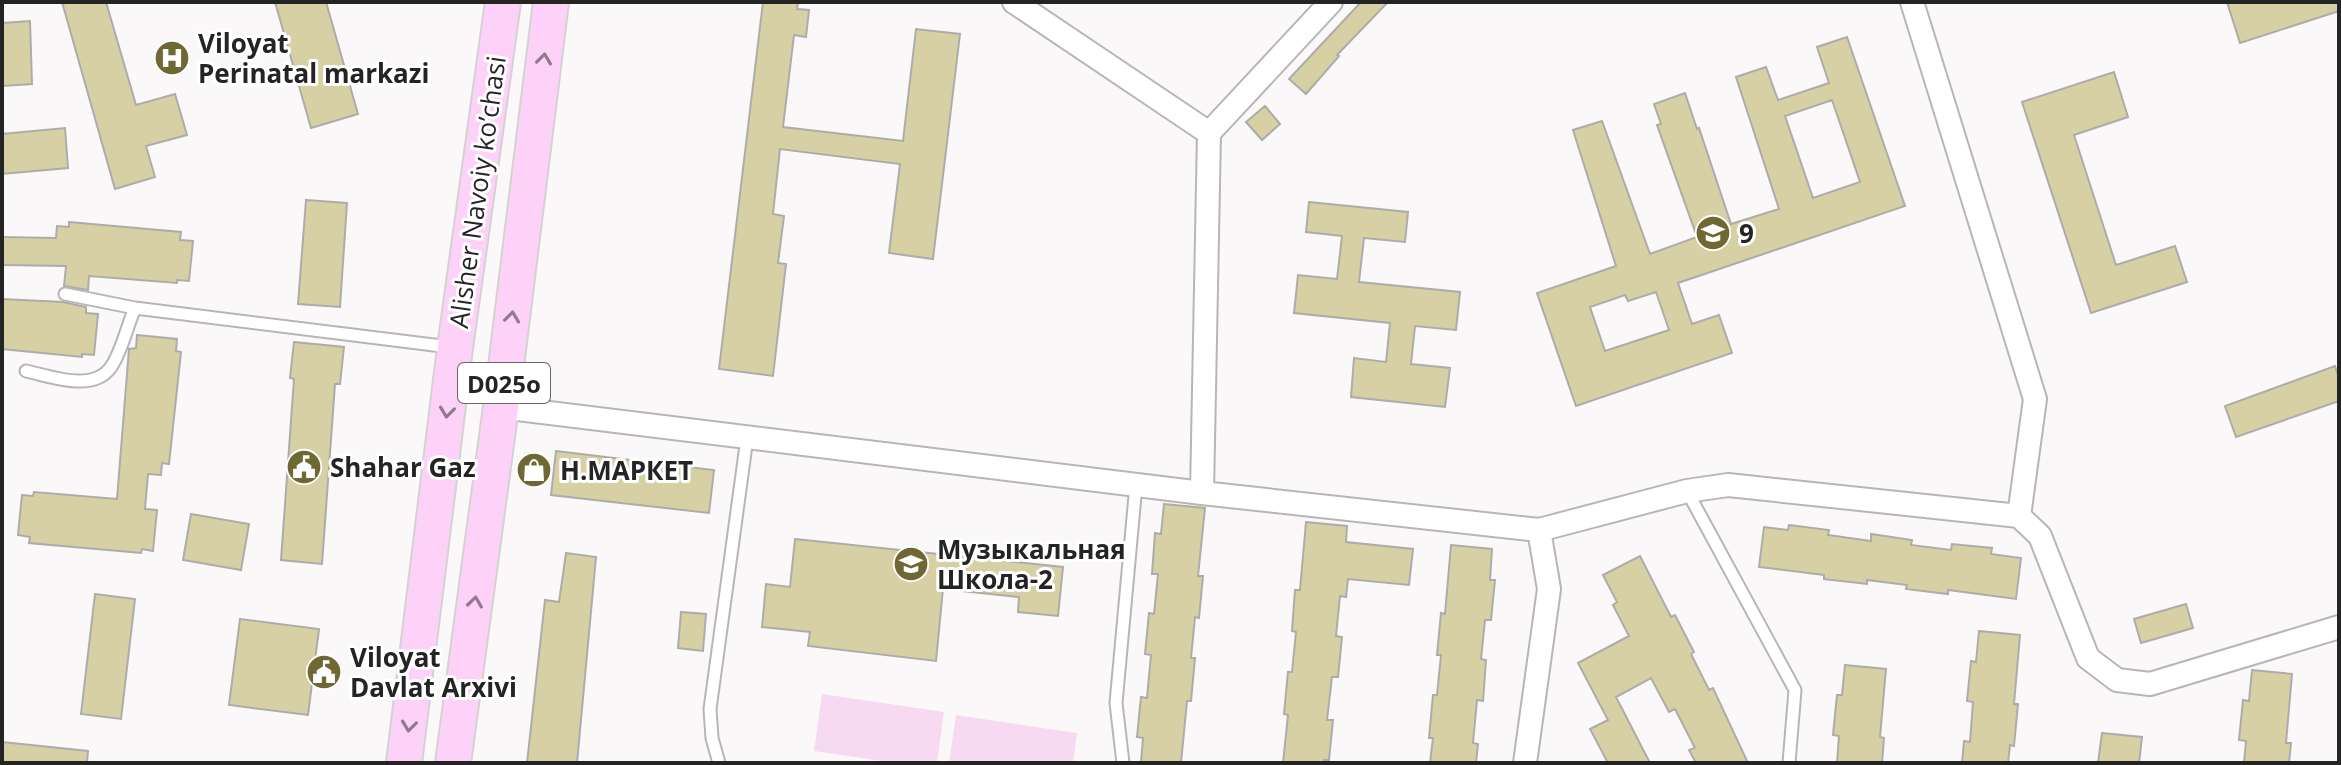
<svg xmlns="http://www.w3.org/2000/svg" width="2341" height="765" viewBox="0 0 2341 765" font-family="'Open Sans',sans-serif">
  <style>
    .green { fill: #f7daf2 }
    .building { fill: #d7d0a5; stroke: #adaca9; stroke-width: 2; fill-rule: evenodd }
    .lines { fill: none; stroke-linecap: round; stroke-linejoin: round }
    .service-casing { stroke: #b8b5b7; stroke-width: 15 }
    .minor-casing { stroke: #b8b5b7; stroke-width: 26 }
    .primary-casing { stroke: #d3d3d3; stroke-width: 38 }
    .service { stroke: #fff; stroke-width: 11 }
    .minor { stroke: #fff; stroke-width: 22 }
    .primary { stroke: #fed1f8; stroke-width: 34 }
    .oneway { stroke: #927a8e }
    .labels { text-anchor: middle; dominant-baseline: central; stroke-width: 6; stroke-linejoin: round; paint-order: stroke }
    .shield { fill: #fff; stroke: #666; stroke-width: 2 }
    .shield-label { font-size: 24px; font-weight: bold; fill: #252425 }
    .poi-label { font-size: 26px; font-weight: bold; fill: #252425; stroke: #fff; text-anchor: start }
    .street-label { font-size: 26px; fill: #252425; stroke: #fff }
  </style>
  <rect width="100%" height="100%" fill="#fbf8fa"/>
  <path class="green" d="M822 694 944 712 937 763H896L814 751Z
    M956 715 1077 733 1073 763H949Z"/>
  <path class="building" d="M62 2H106L136 105 175 94 187 135 146 146 155 177 115 189Z
    M275 2H326L358 114 311 128Z
    M763 2H798L797 9 809 10 806 37 794 35 783 127 903 141 916 29 960 34 933 259 889 253 900 164 780 149 773 214 784 216 778 263 786 264 773 376 719 369Z
    M1361 2H1388L1337 55 1339 56 1306 94 1289 79Z
    M2227 2H2339V11L2240 43Z
    M30 21 32 84 2 86V23Z
    M1847 37 1905 206 1678 283 1692 324 1719 315 1732 353 1576 406 1537 293 1616 266 1573 130 1602 121 1650 254 1697 237 1657 125 1661 124 1654 104 1685 93 1697 129 1699 128 1731 224 1779 209 1736 77 1766 67 1778 100 1829 83 1817 47ZM1832 100 1860 182 1813 198 1785 116ZM1656 292 1669 330 1605 351 1590 307 1625 295 1628 301Z
    M2114 72 2128 117 2074 135 2116 265 2175 246 2187 282 2091 313 2022 102Z
    M1265 106 1280 124 1262 140 1246 122Z
    M65 128 68 168 2 174V134Z
    M306 200 347 203 340 307 298 304Z
    M1309 202 1408 212 1405 242 1364 238 1359 282 1460 292 1456 330 1415 326 1411 364 1450 368 1445 407 1351 397 1354 358 1386 362 1390 323 1294 313 1298 275 1337 279 1342 236 1306 232Z
    M69 222 181 232 180 240 193 241 189 281 177 280V283L89 276 88 290 64 286 66 266 2 265V237L56 238 57 226 69 227Z
    M2 299 63 302 86 307V313L98 314 94 355 82 354V357L2 349Z
    M137 335 177 339 176 351 181 352 169 464 162 463 161 475 148 474 145 509 157 510 153 551 142 549 141 553 29 543 30 537 18 535 22 495 33 496 34 492 117 499 129 349 136 348Z
    M294 342 344 347 340 384H335L322 564 281 560 294 379 290 378Z
    M2335 366 2339 378V401L2236 437 2225 406Z
    M556 451 714 470 709 513 551 495Z
    M1164 504 1205 508 1198 576H1203L1199 618 1195 617 1191 658H1195L1191 701H1187L1181 763 1141 762 1143 738 1137 737 1141 697 1147 698 1151 655 1145 654 1149 613 1154 614 1158 574H1152L1155 533 1161 534Z
    M191 514 249 524 241 570 183 560Z
    M1306 522 1347 526 1346 542 1413 549 1409 585 1348 579 1346 597 1340 596 1336 636 1342 637 1338 677H1332L1327 720H1333L1329 760H1324V763H1283L1288 715 1284 714 1288 672H1292L1296 632 1292 631 1295 590H1300Z
    M1789 525 1829 530 1828 535 1871 541V534L1912 540 1911 545 1951 550 1952 544 1992 548 1991 554 2021 558 2016 599 1948 590V594L1906 589 1907 585 1867 580V584L1824 579V575L1759 567 1764 527 1788 530Z
    M795 539 1063 567 1058 616 1018 612 1019 597 943 589 936 661 808 646 810 632 762 627 766 584 790 587Z
    M1451 545 1492 549 1490 580H1495L1491 620H1485L1481 659 1486 660 1483 701 1477 700 1473 743 1478 744 1476 763H1430L1433 738H1429L1433 695H1437L1441 655H1437L1441 613 1445 614Z
    M566 553 596 557 577 763H527L545 600 559 602Z
    M1640 556 1671 617 1675 615 1694 652 1691 654 1709 690 1713 688 1748 763H1696L1689 750 1695 748 1675 709 1669 712 1651 678 1616 697 1650 763H1608L1590 729 1608 720 1578 663 1629 636 1613 605 1617 602 1603 575Z
    M95 594 135 599 121 719 81 714Z
    M2186 604 2193 628 2141 643 2134 619Z
    M681 612 706 614 703 651 678 648Z
    M240 619 319 629 308 715 229 705Z
    M1979 631 2020 635 2014 704H2018L2014 746 2010 745 2008 763H1962L1964 741 1970 742 1973 702 1967 701 1971 661 1976 662Z
    M1845 665 1886 669 1880 737 1884 738 1882 763H1837L1839 736 1833 735 1837 695H1842Z
    M2252 670 2292 674 2286 743H2291L2289 763H2244L2246 741 2239 740 2243 700 2249 701Z
    M2102 733 2142 737 2139 763H2098Z
    M2 742 88 751 87 763H2Z"/>
  <g class="lines">
    <defs>
      <path id="service" d="M65 294 135 308 450 347
        M26 371C50 376 93 393 111 367 122 351 127 326 135 308
        M1687 491 1795 690 1789 763
        M719 763 712 738 710 709 747 438
        M1123 763 1116 703 1136 485"/>
      <path id="minor" d="M1014 2 1209 133
        M1912 2 2035 399 2019 516
        M501 407 1202 493 1539 530 1687 491 1728 485 2019 516 2040 536 2088 658 2117 680 2150 684 2339 627
        M1202 493 1209 133 1331 2
        M1525 763 1549 589 1539 530"/>
      <path id="primary" d="M404 763 455 348 503 2
        M453 763 501 407 551 2"/>
    </defs>
    <use href="#service" class="service-casing"/>
    <use href="#minor" class="minor-casing"/>
    <use href="#primary" class="primary-casing"/>
    <use href="#service" class="service"/>
    <use href="#minor" class="minor"/>
    <use href="#primary" class="primary"/>
  </g>
  <defs><path id="oneway-chevron" d="M-2-3.5L2.5 0L-2 3.5" fill="none" stroke-width="1.6" stroke-linecap="round" stroke-linejoin="round" transform="scale(2)"/></defs>
  <g class="oneway">
    <use href="#oneway-chevron" transform="translate(544 59) rotate(-83)"/>
    <use href="#oneway-chevron" transform="translate(512 317) rotate(-83)"/>
    <use href="#oneway-chevron" transform="translate(447 412) rotate(97)"/>
    <use href="#oneway-chevron" transform="translate(475 602) rotate(-82)"/>
    <use href="#oneway-chevron" transform="translate(409 726) rotate(97)"/>
  </g>
  <defs>
    <symbol id="hospital-disc" viewBox="-11 -11 22 22"><circle r="9.5" fill="#706834" stroke="#fff"/><path d="M-5-5h3v3.5h4V-5h3V5h-3V1.5h-4V5h-3Z" fill="#fff"/></symbol>
    <symbol id="school-disc" viewBox="-11 -11 22 22"><circle r="9.5" fill="#706834" stroke="#fff"/><path d="M0-5L7-2L0 1L-7-2ZM-4 1L0 2.5L4 1V4Q0 6-4 4Z" fill="#fff"/></symbol>
    <symbol id="civic-disc" viewBox="-11 -11 22 22"><circle r="9.5" fill="#706834" stroke="#fff"/><path d="M-.6-6.5H3V-4.5H.6V-3L4-1V1h2V6H-6V1h2V-1L-.6-3ZM-1.2 2.5V6h2.4V2.5Z" fill="#fff"/></symbol>
    <symbol id="shop-disc" viewBox="-11 -11 22 22"><circle r="9.5" fill="#706834" stroke="#fff"/><path d="M-5-2.5h2.3a2.7 3.5 0 0 1 5.4 0H5L5.5 6h-11ZM-1.5-2.5h3a1.5 2.3 0 0 0-3 0Z" fill="#fff"/></symbol>
  </defs>
  <g fill-rule="evenodd">
    <use href="#hospital-disc" x="152" y="38" width="40" height="40"/>
    <use href="#school-disc" x="1693" y="213" width="40" height="40"/>
    <use href="#civic-disc" x="284" y="447" width="40" height="40"/>
    <use href="#shop-disc" x="514" y="450" width="40" height="40"/>
    <use href="#school-disc" x="891" y="544" width="40" height="40"/>
    <use href="#civic-disc" x="304" y="652" width="40" height="40"/>
  </g>
  <g class="labels">
    <rect class="shield" x="458" y="363" width="92" height="40" rx="6"/>
    <g class="shield-label">
      <text x="504" y="383">D025o</text>
    </g>
    <g class="poi-label">
      <text x="198" y="43">Viloyat<tspan x="198" dy="30">Perinatal markazi</tspan></text>
      <text x="1739" y="233">9</text>
      <text x="330" y="467">Shahar Gaz</text>
      <text x="560" y="470">Н.МАРКЕТ</text>
      <text x="937" y="549">Музыкальная<tspan x="937" dy="30">Школа-2</tspan></text>
      <text x="350" y="657">Viloyat<tspan x="350" dy="30">Davlat Arxivi</tspan></text>
    </g>
    <g class="street-label">
      <text transform="translate(477 192) rotate(-82)">Alisher Navoiy ko’chasi</text>
    </g>
  </g>
  <rect width="2341" height="765" fill="none" stroke="#252425" stroke-width="8"/>
</svg>
